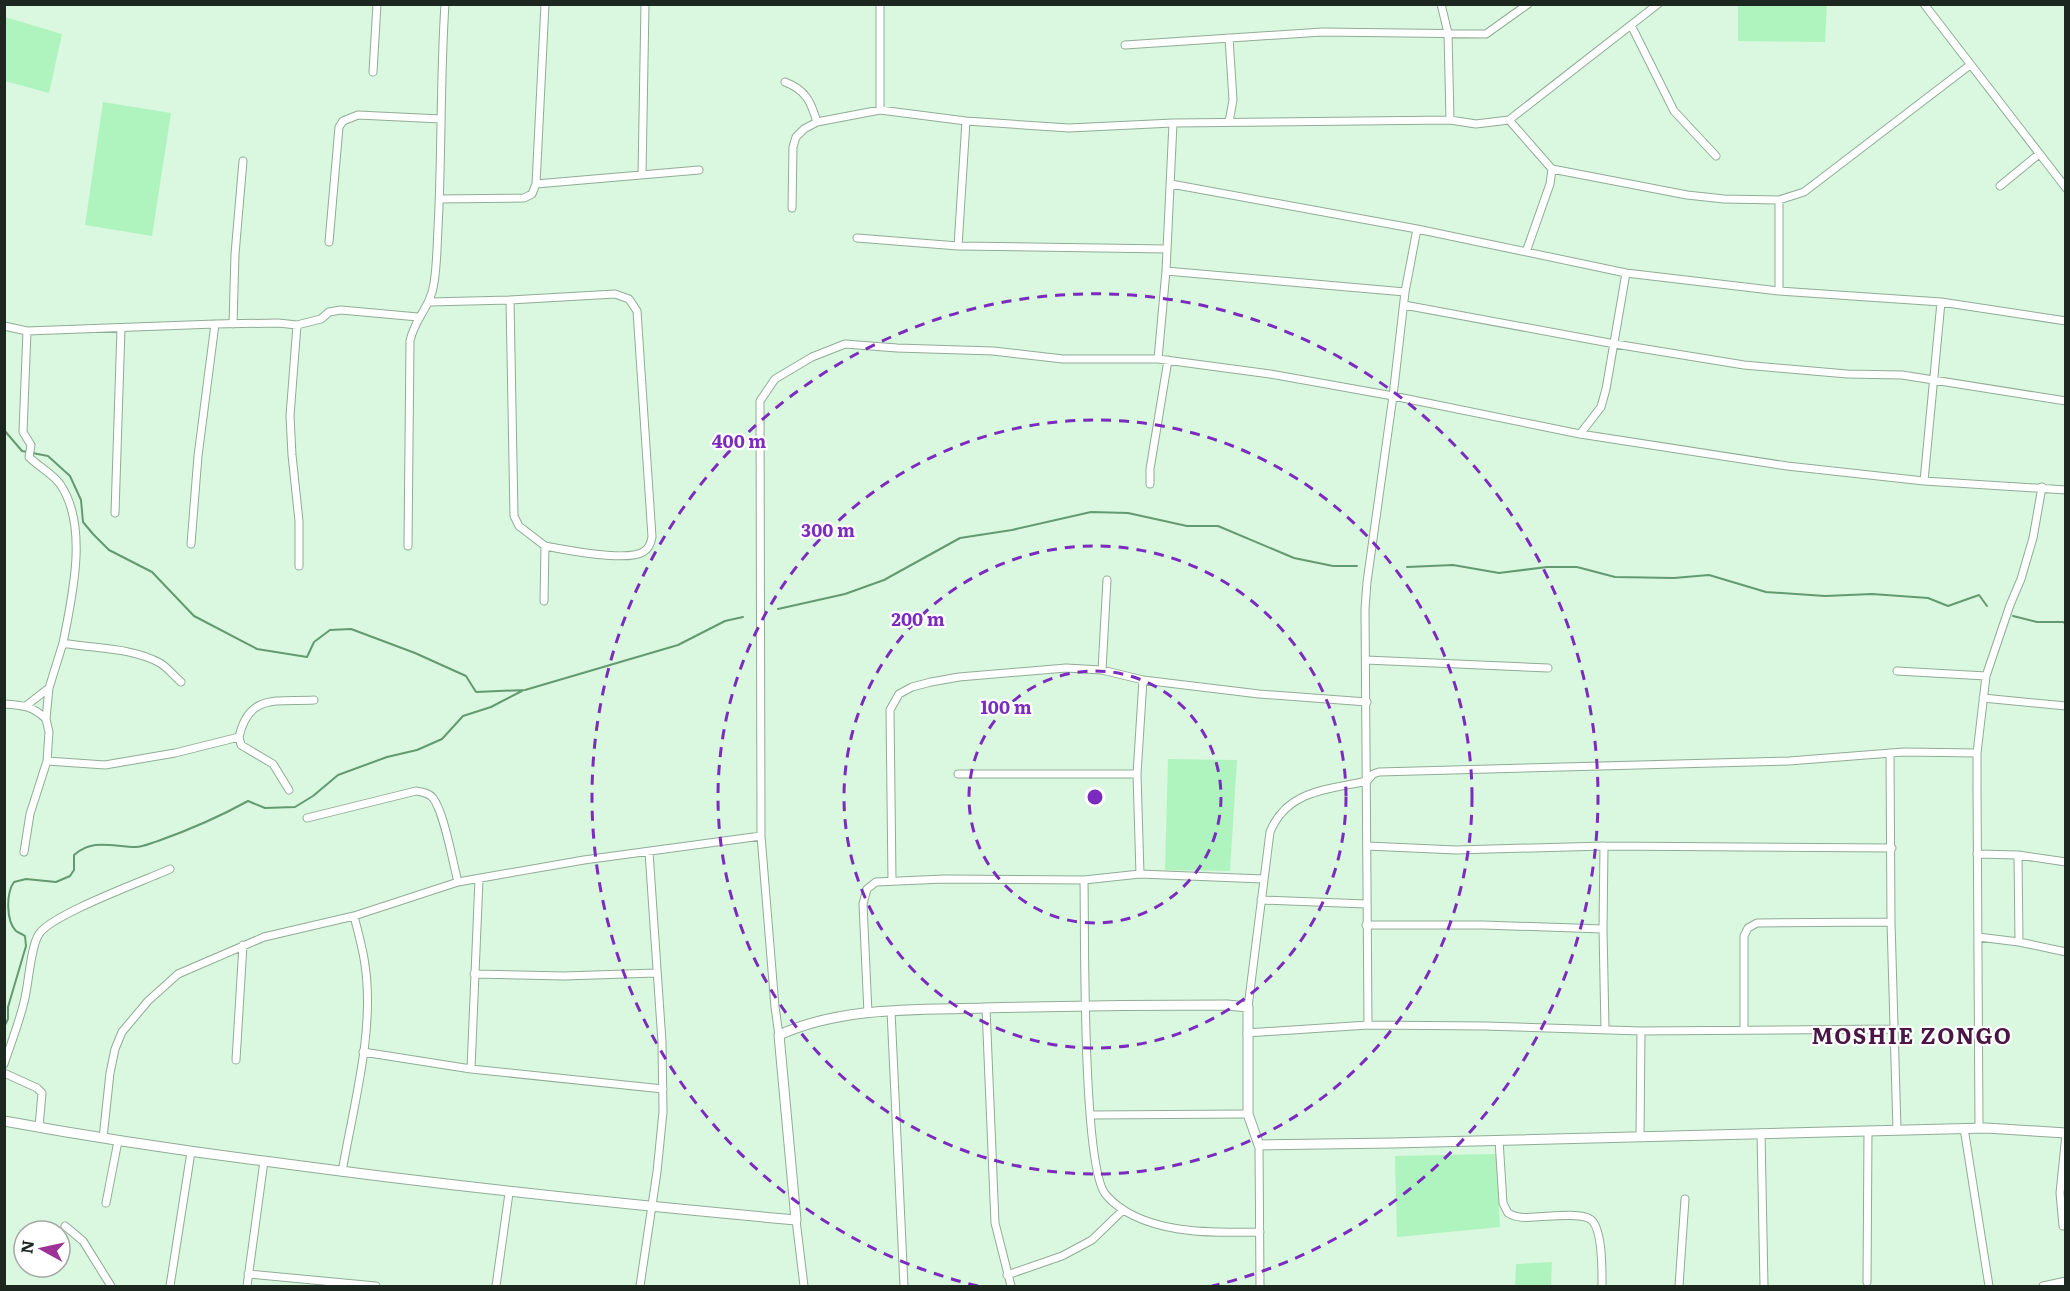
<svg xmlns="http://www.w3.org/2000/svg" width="2070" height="1291" viewBox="0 0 2070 1291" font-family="Literata,serif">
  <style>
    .green { fill: #aff4bf }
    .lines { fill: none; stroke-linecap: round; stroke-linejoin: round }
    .stream { stroke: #639a71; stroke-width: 2 }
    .street-casing { stroke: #90ac96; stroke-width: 9 }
    .secondary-casing { stroke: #90ac96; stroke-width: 11 }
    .street { stroke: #fff; stroke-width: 7 }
    .secondary { stroke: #fff; stroke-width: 9 }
    .ring { fill: none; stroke: #7b2cbf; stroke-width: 3; stroke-dasharray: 10 8 }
    .labels { text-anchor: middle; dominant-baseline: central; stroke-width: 4.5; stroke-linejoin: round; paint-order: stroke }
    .district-label { font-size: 22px; font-weight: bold; letter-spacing: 1.5px; fill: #491645; stroke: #fff }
    .centre { fill: #7b2cbf; stroke: #fff; stroke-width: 3 }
    .ring-label { font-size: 18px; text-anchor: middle; font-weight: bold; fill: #7b2cbf; stroke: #fff; stroke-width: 4.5; stroke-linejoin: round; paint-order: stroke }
  </style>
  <rect width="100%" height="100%" fill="#daf7df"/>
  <path class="green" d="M1738 5H1827L1825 42 1738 41Z
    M5 17 62 34 49 93 5 81Z
    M103 102 171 113 152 236 85 225Z
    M1168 759 1237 760 1230 871 1165 870Z
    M1496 1154 1500 1227 1397 1237 1395 1156Z
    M1552 1262 1551 1286H1515L1516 1264Z"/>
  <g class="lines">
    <path class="stream" d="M4 430 22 451 48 456 70 476 81 500 83 522 93 534 109 550 152 572 194 616 257 649 307 657 314 642 330 630 351 629 415 653 466 676 476 692 525 690 678 645 725 621 743 617
      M1407 567 1453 565 1499 573 1547 567H1577L1615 577 1674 578 1709 575 1766 592 1825 596 1872 594 1928 598 1948 606 1979 595 1987 606
      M778 609 845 594 884 580 960 538 1012 530 1091 512 1128 513 1187 526H1218L1294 558 1333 566H1357
      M2013 616 2037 622H2063L2066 624
      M4 1027 8 1019V1007L26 946 25 936C22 934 19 933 16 931 6 921 6 893 14 882L26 879 56 882 70 876 74 870V855C93 838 113 847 136 847 143 847 151 843 158 841 189 830 219 817 248 801L265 808 295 807 313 796 338 775 387 757 417 750 442 739 463 716 491 707 522 691"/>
    <defs>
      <path id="street" d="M1441 4 1448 33 1450 120
        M1924 4 2066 188
        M1631 25 1674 111 1716 156
        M1125 45 1322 32 1486 34 1528 4
        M373 72 377 4
        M785 82C806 90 811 102 817 122
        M880 110V4
        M1509 120 1552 169 1550 184 1526 252
        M1229 122 1233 100 1229 38
        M1552 169 1687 195 1724 199 1779 200 1804 192 1970 65
        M642 175 645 4
        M536 184 699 170
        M1171 184 1417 229 1626 273 1779 291 1941 302 2066 321
        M2000 186 2039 154
        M440 199 524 198 532 194 536 184 545 4
        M792 208 793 147 796 137 804 129 817 122 880 110 966 121 1069 128 1173 123 1450 120 1476 124 1509 120 1658 4
        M857 238 958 246 1167 249
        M329 242 339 127 343 121 358 115 441 119
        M958 246 966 121
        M1166 271 1405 292
        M1779 291V200
        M510 300 514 516 519 526 545 546 544 601
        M430 302 510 300 615 294 629 299 637 311 652 537C651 543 649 549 643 552 626 562 566 550 545 546
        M1404 305 1615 344 1744 365 1847 374 1902 375 2066 401
        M233 324 235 254 243 161
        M297 325 290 416 292 455 299 521V566
        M4 326 27 331 215 324 278 323 297 325 321 319 329 312 341 310 418 317
        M27 331 23 432 31 445 29 457C39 467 52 473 60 484 89 526 72 597 63 643
        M1158 359 1166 271 1173 123
        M1580 434 1601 407 1606 389 1626 273
        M1924 481 1941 302
        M1150 484V469L1168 360
        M115 513 121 328
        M191 544 198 456 215 324
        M408 546 410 341C415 317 431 307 434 283 437 265 437 246 438 228 442 154 440 79 445 4
        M1366 660 1548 668
        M1102 670 1107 580
        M1897 671 1986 676
        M1983 698 2066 706
        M4 704C22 705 33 706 46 719
        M27 705 49 688
        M239 737 241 745 273 764 289 790
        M1890 753 1891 922 1897 1130
        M47 761 105 765 175 753 239 737C249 693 277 702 314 700
        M958 774H1137
        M307 818 416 791C422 792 429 793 433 798 444 812 453 863 458 882
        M1367 846 1456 850 1604 846 1892 848
        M1604 846 1603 929 1605 1029
        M24 852 30 814 47 761 49 732 46 719 49 688 63 643C94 649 131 647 160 663 167 667 174 676 181 682
        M1977 854 2018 855 2066 862
        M2018 855 2019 942
        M1140 874 1137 774 1143 680
        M1084 880C1085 929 1082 1168 1106 1195 1141 1235 1212 1233 1260 1232
        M892 881 890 710 899 694 912 687 931 682 959 677 1066 668 1102 670 1143 680 1259 694 1367 702
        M1261 900 1366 904
        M1366 925H1483L1603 929
        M1978 937 2019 942 2066 952
        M474 974 564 976 656 973
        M1248 1007 1270 832C1287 790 1327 790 1367 781L1373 774 1379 772 1789 761 1904 752 1977 753
        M986 1008 995 1223 1011 1286
        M891 1011 904 1286
        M868 1013 863 904 867 889 876 882 944 879 1084 880 1140 874 1263 879
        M1368 1025 1365 609 1367 582 1393 396 1405 292 1417 229
        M1744 1029V936L1748 928 1757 923 1891 922
        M1247 1033 1368 1025 1485 1026 1641 1031 1894 1029
        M779 1035 775 1007 761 836 760 401 775 379 812 357 845 344 897 348 993 351 1063 359H1158L1270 374 1393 396 1580 434 1787 466 1924 481 2066 490
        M363 1052 471 1069 663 1089
        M236 1060 243 945
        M4 1064C11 1043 19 1023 24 1002 29 984 30 948 39 934 52 914 144 881 170 869
        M471 1069 479 879
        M4 1073 37 1088 42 1093 39 1127
        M1090 1115 1248 1114
        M1964 1128 1989 1286
        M1979 1128 1977 785V753L1986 676 2010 605 2021 579 2033 538 2042 487
        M1761 1133 1764 1286
        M1640 1137 1641 1031
        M103 1138 110 1073 115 1049 122 1032 148 1001 178 974 264 937 354 916 458 882 584 860 761 836
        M1499 1140 1503 1203 1508 1213C1516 1218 1525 1218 1534 1217 1547 1217 1580 1212 1590 1219 1603 1227 1602 1272 1602 1286
        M1259 1145 1260 1286
        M342 1172C353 1107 375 1031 365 965 363 949 358 932 354 916
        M106 1203 118 1141
        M796 1220 804 1286
        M65 1226 83 1241 111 1286
        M2063 1226 2060 1193 2066 1134
        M248 1274 376 1286
        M1007 1275 1062 1256 1092 1240 1123 1210
        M1867 1282 1868 1131
        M170 1286 191 1152
        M247 1286 264 1161
        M496 1286 509 1193
        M640 1286 657 1172 663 1112 662 1042 649 852
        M1679 1286 1685 1199
        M2043 1286 2066 1281"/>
      <path id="secondary" d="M4 1121C91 1137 177 1150 264 1161 441 1185 618 1204 796 1220L779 1035C843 1006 917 1010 985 1008 1066 1006 1146 1005 1227 1005L1248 1007V1114L1259 1145 1393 1143 1986 1128 2066 1133"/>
    </defs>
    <use href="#street" class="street-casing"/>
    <use href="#secondary" class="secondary-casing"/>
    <use href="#street" class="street"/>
    <use href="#secondary" class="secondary"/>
  </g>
  <g class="ring">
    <circle cx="1095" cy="797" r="126"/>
    <circle cx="1095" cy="797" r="251"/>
    <circle cx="1095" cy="797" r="377"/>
    <path d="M978 1286A503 503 0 1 1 1212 1286"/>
  </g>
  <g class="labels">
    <g class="district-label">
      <text x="1912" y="1034">MOSHIE ZONGO</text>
    </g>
  </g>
  <circle cx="1095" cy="797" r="9" class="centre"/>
  <g class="ring-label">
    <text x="739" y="448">400 m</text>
    <text x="828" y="537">300 m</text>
    <text x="918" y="626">200 m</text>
    <text x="1006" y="714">100 m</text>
  </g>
  <rect width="2070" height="1291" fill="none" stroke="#1c271f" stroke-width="12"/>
  <g transform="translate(42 1249) rotate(278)"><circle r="28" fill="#ffffff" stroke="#a4a9a5" stroke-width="1.5"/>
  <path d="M0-4.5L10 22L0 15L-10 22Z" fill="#9c3294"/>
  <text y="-9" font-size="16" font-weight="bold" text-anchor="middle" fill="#1c271f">N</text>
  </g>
</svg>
